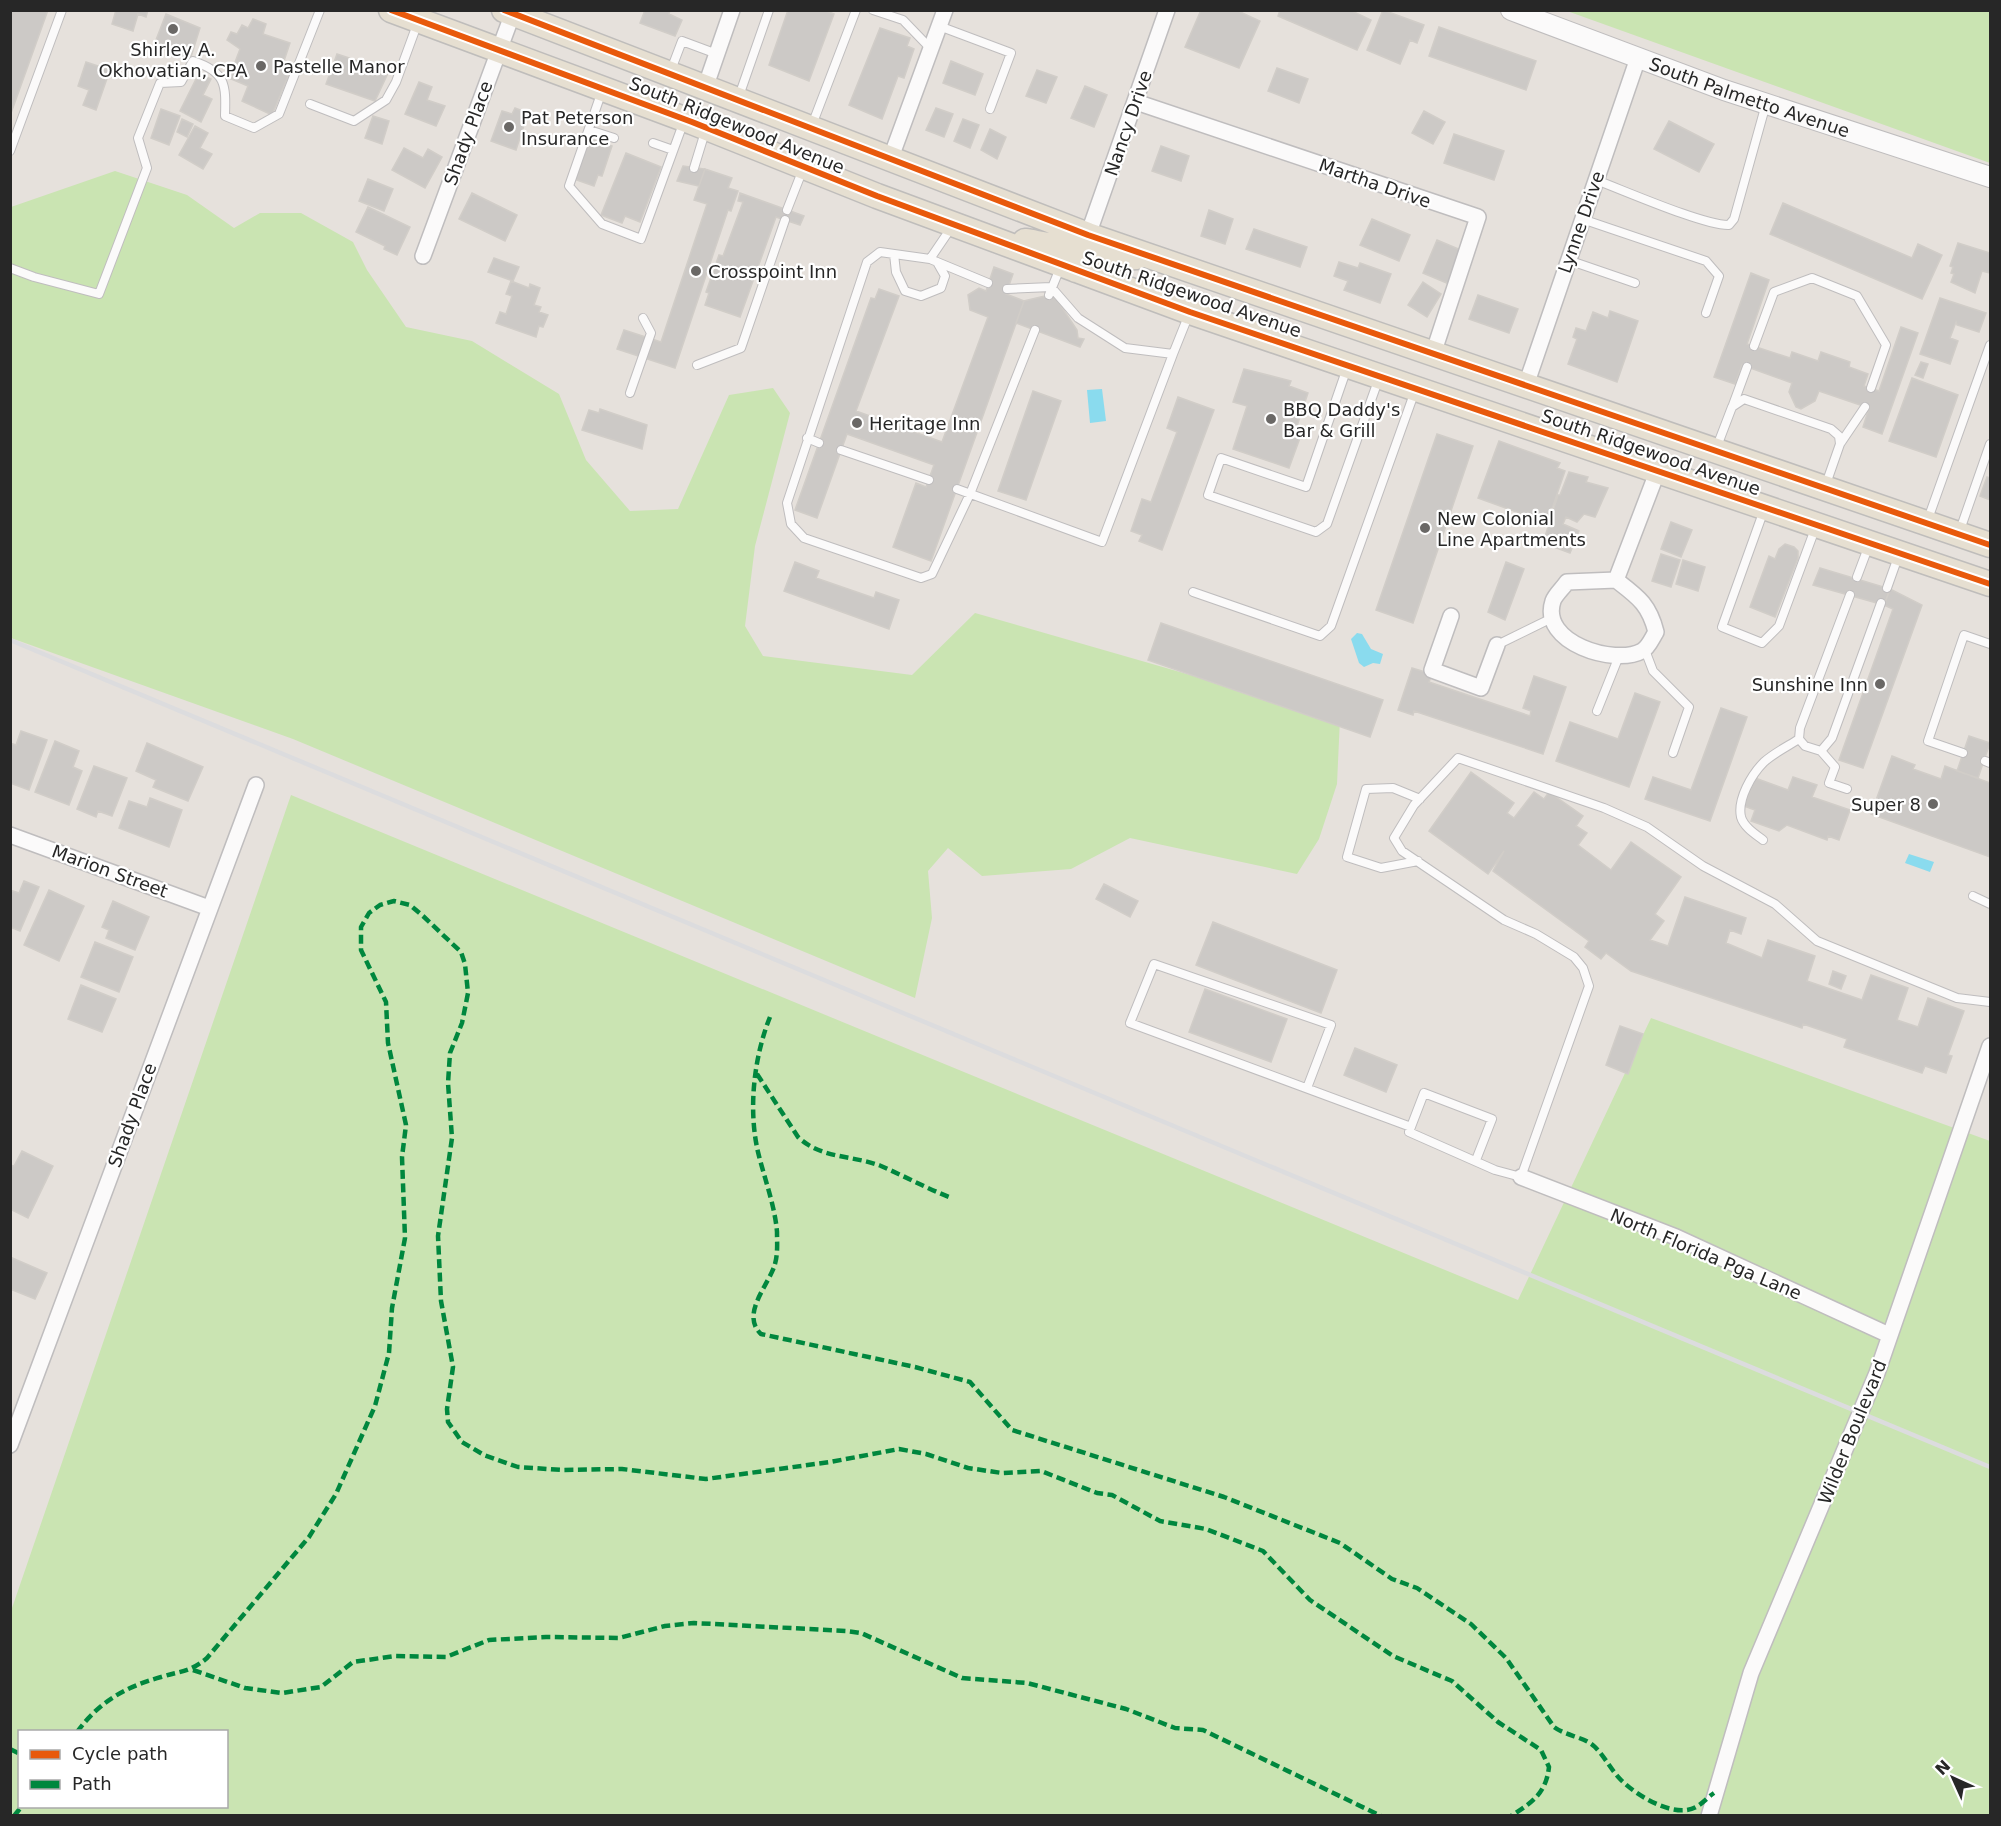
<svg xmlns="http://www.w3.org/2000/svg" width="2001" height="1826" viewBox="0 0 2001 1826" font-family="'DejaVu Sans',sans-serif">
  <style>
    .green { fill: #cae4b2; fill-rule: evenodd }
    .water { fill: #8adbee }
    .building { fill: #ccc9c6; stroke: #d1cdc8; stroke-width: 1.5 }
    .lines { fill: none; stroke-linecap: round; stroke-linejoin: round }
    .service-casing { stroke: #bfbdbe; stroke-width: 10 }
    .minor-casing { stroke: #bfbdbe; stroke-width: 18 }
    .tertiary-casing { stroke: #bfbdbe; stroke-width: 22 }
    .primary-casing { stroke: #bfbdbb; stroke-width: 27 }
    .service { stroke: #fbfafa; stroke-width: 8 }
    .minor { stroke: #fbfafa; stroke-width: 15 }
    .tertiary { stroke: #fbfafa; stroke-width: 20 }
    .primary { stroke: #e6dfd1; stroke-width: 24 }
    .rail { stroke: #dcdcde; stroke-width: 4.5 }
    .quiet { stroke: #00873e; stroke-width: 4.5; stroke-dasharray: 9 4.5; stroke-linecap: butt }
    .cycleway-casing { stroke: #fff; stroke-width: 10 }
    .cycleway { stroke: #e8590c; stroke-width: 6 }
    .poi-dot { fill: #6a6866; stroke: #fff; stroke-width: 2 }
    .labels { text-anchor: middle; dominant-baseline: central; stroke-width: 4.5; stroke-linejoin: round; paint-order: stroke }
    .poi-label { font-size: 18px; fill: #272727; stroke: #fff; text-anchor: start }
    .street-label { font-size: 18px; fill: #272727; stroke: #fff }
  </style>
  <rect width="100%" height="100%" fill="#e6e1dc"/>
  <path class="green" d="M1567 11H1990V163Z
    M115 171 187 195 234 228 260 213H301L353 242 367 270 406 327 472 341 559 394 586 460 630 511 678 509 729 395 773 388 790 413 755 546 745 626 763 656 912 675 975 613 1340 718 1337 784 1319 839 1297 874 1130 838 1071 869 982 876 948 848 928 871 932 918 915 998 293 739 11 638V207Z
    M291 795 1518 1300 1651 1018 1990 1141V1815L11 1816V1611ZM20 1732H226V1806H20Z"/>
  <path class="water" d="M1102 389 1106 421 1090 423 1087 390Z
    M1357 633 1362 634 1371 649 1383 654 1380 664 1373 663 1364 667 1359 663 1351 639Z
    M1909 854 1934 862 1930 872 1905 863Z"/>
  <path class="building" d="M10 10H48L10 116Z
    M116 10H148L146 17 138 14 133 31 112 24Z
    M645 10H670L669 14 682 20 675 36 640 23Z
    M788 10H824L834 14 809 81 769 65Z
    M1201 10H1236L1260 21 1239 68 1185 47Z
    M1280 10H1350L1371 20 1357 50 1278 16Z
    M1383 10 1424 25 1417 43 1410 40 1400 64 1367 50Z
    M166 14 200 28 190 60 154 45Z
    M253 19 266 24 263 34 290 43 283 64 292 67 272 115 242 101 248 86 229 78 240 49 227 40 231 32 237 34 242 25 248 28Z
    M1439 27 1536 61 1526 90 1429 56Z
    M880 28 910 38 907 46 914 49 904 78 898 76 882 119 849 105Z
    M337 54 389 71 375 101 326 84Z
    M951 61 983 74 975 95 943 83Z
    M86 62 110 70 96 110 83 105 89 90 78 86Z
    M1277 68 1308 79 1299 103 1268 91Z
    M1037 70 1057 77 1046 103 1026 96Z
    M199 73 211 79 203 95 212 99 201 122 180 111Z
    M419 82 432 87 427 100 445 106 436 126 405 114Z
    M1085 86 1107 95 1094 127 1071 118Z
    M515 108 528 113 516 150 491 141 502 111 512 114Z
    M936 108 953 114 944 137 926 130Z
    M161 109 180 116 169 145 151 138Z
    M1424 111 1445 122 1433 144 1412 133Z
    M373 116 389 121 382 144 365 138Z
    M182 119 193 124 187 137 177 132Z
    M963 119 979 125 970 148 954 141Z
    M1669 121 1714 144 1699 172 1654 149Z
    M195 126 208 133 200 148 212 154 203 169 179 155Z
    M990 129 1006 137 997 159 981 150Z
    M1454 134 1504 151 1494 180 1444 163Z
    M588 138 612 146 602 176 598 175 594 186 574 179Z
    M1161 146 1189 156 1181 181 1152 171Z
    M404 148 423 158 428 149 442 157 425 188 392 170Z
    M626 153 661 167 640 222 625 216 622 223 601 215Z
    M683 166 705 169 699 186 677 181Z
    M705 169 732 178 728 188 738 191 731 211 728 210 675 368 617 349 624 330 661 342 707 204 694 200Z
    M368 179 393 189 384 211 359 201Z
    M472 193 517 215 505 241 459 219Z
    M740 193 804 216 800 225 776 217 740 317 705 305 709 293 706 292 719 255 723 256 743 202 738 201Z
    M1783 203 1912 258 1918 244 1942 255 1922 299 1770 234Z
    M368 207 410 227 397 255 384 249 385 246 356 232Z
    M1209 210 1233 219 1225 244 1201 236Z
    M1372 219 1410 235 1399 261 1360 245Z
    M1254 229 1307 247 1300 267 1246 249Z
    M1437 240 1463 251 1449 284 1423 273Z
    M1958 243 1990 253V273L1982 271 1975 293 1951 282 1954 274 1951 273 1953 267 1950 266Z
    M494 258 519 267 513 281 488 272Z
    M1339 262 1358 268 1360 263 1391 274 1380 303 1344 290 1348 281 1334 276Z
    M994 267 1013 274 1006 294 1024 301 931 561 893 547 916 483 926 487 934 465 847 434 817 518 795 510 871 298 875 299 879 289 899 296 856 411 942 442 988 317 970 310 968 295 979 288 986 291Z
    M1751 273 1769 280 1747 344 1790 358 1792 352 1818 361 1821 352 1850 362 1849 367 1868 374 1864 386 1879 391 1901 327 1918 333 1882 434 1863 427 1869 408 1819 391 1815 401 1801 409 1796 407 1789 392 1792 383 1742 365 1735 384 1714 377Z
    M511 281 529 288 530 284 540 288 534 305 541 307 539 312 548 315 543 327 539 326 536 337 496 323 500 312 506 314 512 296 506 294Z
    M1423 282 1441 294 1427 317 1408 305Z
    M1053 294 1077 330 1078 338 1084 339 1080 347 1016 323 1024 301Z
    M1478 295 1518 309 1509 333 1469 319Z
    M1940 298 1986 313 1979 332 1957 325 1956 322 1950 338 1958 341 1950 364 1920 354Z
    M1610 311 1638 321 1617 382 1568 364 1577 339 1573 337 1576 328 1586 331 1593 312 1608 318Z
    M1921 362 1928 364 1923 378 1915 375Z
    M1244 369 1291 381 1289 386 1308 393 1295 432 1301 435 1289 468 1233 449 1247 406 1233 402Z
    M1912 378 1958 395 1936 457 1889 441Z
    M1033 391 1061 401 1026 500 998 491Z
    M1178 397 1214 410 1162 550 1139 541 1142 535 1131 531 1142 499 1151 502 1177 432 1167 428Z
    M600 409 647 425 642 449 582 430 589 410 599 413Z
    M1437 434 1473 446 1413 623 1376 610Z
    M1499 441 1560 463 1557 468 1565 471 1547 523 1478 498Z
    M1569 472 1588 477 1586 482 1608 488 1595 517 1584 514 1577 522 1566 517 1563 524 1579 531 1570 553 1543 543 1558 495H1560Z
    M1987 477 1990 478V500L1980 496Z
    M1671 522 1692 530 1681 557 1661 549Z
    M1785 544 1794 547 1798 551V558L1775 617 1750 607 1769 556 1775 559 1779 549Z
    M1661 554 1680 560 1671 587 1652 581Z
    M1683 560 1705 567 1698 591 1676 584Z
    M795 562 819 571 816 578 874 598 876 592 899 600 889 629 784 591Z
    M1506 562 1524 569 1505 620 1488 612Z
    M1820 568 1890 589 1884 605 1813 585Z
    M1890 589 1922 605 1863 768 1839 760 1893 609 1884 605Z
    M1161 623 1383 700 1370 737 1148 660Z
    M1412 668 1432 674 1429 682 1530 716 1531 711 1523 708 1534 676 1566 687 1543 754 1414 711 1413 715 1398 710Z
    M1635 693 1660 702 1629 787 1556 761 1570 722 1618 739Z
    M1721 708 1747 717 1710 821 1645 799 1653 777 1691 790Z
    M21 731 47 740 29 790 10 783V743L16 745Z
    M1969 736 1990 743 1978 778 1957 771Z
    M55 741 79 751 73 767 82 771 69 805 35 792Z
    M147 743 203 767 188 801 153 787 156 780 136 771Z
    M1892 756 1915 765 1913 769 1941 779 1945 766 1990 783V857L1871 814Z
    M94 766 127 778 112 816 98 811 96 817 77 809Z
    M1471 772 1514 803 1507 813 1514 818 1534 792 1544 799 1549 792 1583 816 1576 826 1587 833 1578 845 1611 870 1631 842 1681 877 1655 914 1664 921 1650 940 1668 946 1685 897 1746 918 1741 934 1730 930 1726 943 1762 958 1768 940 1815 956 1807 981 1862 1000 1871 975 1908 988 1897 1020 1918 1027 1928 998 1964 1011 1948 1055 1952 1056 1946 1073 1925 1066 1922 1073 1844 1047 1847 1039 1803 1024 1802 1028 1631 971 1606 953 1601 959 1585 947 1589 941 1493 871 1504 851 1488 874 1429 831Z
    M1793 777 1817 785 1812 797 1850 810 1839 840 1828 836 1827 840 1787 825 1779 831 1751 821 1755 810 1744 806 1755 778 1788 790Z
    M150 798 182 810 169 847 119 828 129 801 147 807Z
    M24 881 39 887 20 931 10 927V890L19 893Z
    M1104 884 1138 901 1130 917 1096 899Z
    M49 890 84 906 59 961 24 945Z
    M113 901 149 917 135 950 106 938 109 930 102 927Z
    M1213 922 1337 970 1321 1013 1196 965Z
    M95 942 133 957 119 992 81 977Z
    M1833 971 1846 976 1841 989 1829 984Z
    M81 985 116 999 102 1032 68 1019Z
    M1205 989 1287 1019 1271 1062 1189 1032Z
    M1620 1026 1643 1034 1628 1074 1606 1065Z
    M1355 1048 1397 1065 1386 1092 1344 1075Z
    M22 1151 53 1166 28 1218 10 1209V1165L14 1166Z
    M10 1257 47 1273 35 1299 10 1289Z"/>
  <g class="lines">
    <defs>
      <path id="service" d="M873 10 903 20 931 49
        M939 26 1011 53 990 109
        M671 70 682 41 717 54
        M602 91 569 186 602 224 641 239 684 121
        M739 96 769 10
        M310 104 354 121 386 100 396 82 418 22
        M812 125 856 10
        M589 130 614 138
        M653 143 673 150
        M10 151 62 10
        M694 168 705 132
        M1596 180C1623 190 1705 226 1729 225L1734 219 1766 104
        M787 210 803 169
        M1582 219 1706 261 1719 276 1706 313
        M894 254 896 272 905 291 921 296 941 288 945 276 937 262
        M930 259 951 228
        M1568 260 1635 283
        M10 268 34 277 99 294 147 168 138 138 160 83 181 82 193 61C226 72 226 84 225 116L254 128 279 114 320 10
        M988 283 930 259 880 252 867 262 787 503 791 524 804 538 921 578 932 574 970 494 1035 330
        M1049 295 1060 268
        M1754 346 1774 292 1812 278 1857 296 1886 345 1871 388
        M1173 354 1189 314
        M697 365 741 348 785 220
        M1347 368 1306 487 1221 458 1208 495 1316 532 1327 524 1379 378
        M630 393 651 333 643 318
        M1733 405 1747 367
        M807 438 819 443
        M1840 444 1865 407
        M1716 449 1732 407 1744 399 1831 429 1839 436 1840 444 1826 484
        M841 450 929 480
        M957 489 1102 542 1173 354 1125 348 1078 318 1051 287 1007 289
        M1764 510 1722 627 1762 643 1779 626 1815 529
        M1928 519 1990 345
        M1960 530 1990 444
        M1857 577 1869 545
        M1887 588 1898 557
        M1193 592 1320 636 1331 626 1415 391
        M1850 595 1800 728 1799 739 1805 746 1821 751 1832 738 1881 603
        M1497 645 1552 618
        M1645 650 1653 671 1689 707 1673 753
        M1597 711 1619 656
        M1821 751 1835 767 1829 783 1847 789
        M1963 753 1928 741 1964 635 1990 644
        M1985 761 1990 763
        M1763 840C1755 834 1744 827 1741 817 1737 799 1752 774 1764 762 1774 753 1788 746 1799 739
        M1418 861 1381 868 1347 857 1366 789 1393 788 1420 799
        M1973 896 1990 904
        M1307 1088 1331 1025 1154 964 1130 1023 1411 1127
        M1476 1160 1492 1119 1424 1093 1409 1132 1495 1170 1521 1177 1589 986 1583 968 1574 957 1536 934 1504 920 1402 851 1394 838 1414 805 1458 758 1604 808 1647 827 1703 866 1775 904 1817 941 1957 998 1990 1002"/>
      <path id="minor" d="M705 88 732 10
        M1136 102 1478 217 1433 354
        M890 160 945 10
        M1088 235 1167 10
        M423 256 514 10
        M1526 385 1638 58
        M1616 580C1638 597 1649 604 1656 632 1652 638 1649 647 1642 651 1615 666 1539 643 1553 601 1555 595 1563 588 1567 582L1616 580 1658 470
        M1451 616 1432 670 1481 688 1497 645
        M10 835 209 908
        M1521 1177 1676 1237 1889 1335
        M10 1445 256 785
        M1709 1816 1751 1673 1877 1373 1990 1046"/>
      <g id="tertiary">
        <path id="s1" d="M1511 10 1724 90 1990 177"/>
      </g>
      <path id="primary" d="M391 10 692 122 877 196 1190 312 1990 584
        M504 10 1088 235 1990 545
        M1025 241C1047 244 1073 253 1088 235
        M1076 270C1091 254 1116 258 1137 257"/>
    </defs>
    <use href="#service" class="service-casing"/>
    <use href="#minor" class="minor-casing"/>
    <use href="#tertiary" class="tertiary-casing"/>
    <use href="#primary" class="primary-casing"/>
    <use href="#service" class="service"/>
    <use href="#minor" class="minor"/>
    <use href="#tertiary" class="tertiary"/>
    <use href="#primary" class="primary"/>
    <path class="rail" d="M10 640 1990 1467"/>
    <path class="quiet" d="M770 1017C754 1057 748 1109 758 1152 764 1177 775 1206 777 1232 777 1242 778 1253 775 1264 769 1285 740 1314 761 1334L915 1367 970 1382 1012 1430 1224 1497 1340 1543 1392 1579 1417 1588 1471 1624 1506 1658 1554 1727C1566 1736 1585 1737 1595 1747 1605 1757 1611 1770 1621 1780 1636 1795 1674 1819 1696 1807 1702 1804 1708 1797 1714 1793
      M757 1074 798 1137C821 1159 853 1155 881 1166 904 1176 926 1188 949 1197
      M193 1670 245 1688 282 1693 321 1687 353 1662 395 1656 446 1657 489 1640 546 1637 619 1638 665 1626 694 1623 847 1631 861 1633 962 1678 1027 1683 1126 1709 1175 1728 1203 1730 1381 1816
      M77 1732C99 1702 125 1687 161 1677 180 1671 191 1672 207 1658L309 1537 336 1494 375 1406 389 1353 392 1308 405 1238 402 1157 406 1125 388 1043 386 1002 361 950V927L369 913 380 905 394 901 410 905 423 916 461 952 465 964 468 993 462 1023 450 1053 448 1083 452 1138 438 1236 441 1301 453 1367 447 1409 448 1422 462 1442 484 1455 518 1467 562 1470 622 1469 706 1479 830 1462 899 1449 926 1454 968 1468 1002 1473 1041 1471 1097 1493 1112 1495 1160 1521 1206 1529 1263 1551 1310 1600 1393 1656 1452 1681 1498 1722 1541 1750 1549 1767C1546 1793 1533 1802 1511 1816
      M10 1749 20 1754
      M14 1816 22 1806"/>
    <defs>
      <path id="cycleway" d="M391 10 692 122 877 196 1190 312 1990 584
        M504 10 1088 235 1990 545"/>
    </defs>
    <use href="#cycleway" class="cycleway-casing"/>
    <use href="#cycleway" class="cycleway"/>
  </g>
  <g class="poi-dot">
    <circle cx="173" cy="29" r="6"/>
    <circle cx="261" cy="66" r="6"/>
    <circle cx="509" cy="127" r="6"/>
    <circle cx="696" cy="271" r="6"/>
    <circle cx="1271" cy="419" r="6"/>
    <circle cx="857" cy="423" r="6"/>
    <circle cx="1425" cy="528" r="6"/>
    <circle cx="1880" cy="684" r="6"/>
    <circle cx="1933" cy="804" r="6"/>
  </g>
  <g class="labels">
    <g class="poi-label">
      <text x="173" y="49" text-anchor="middle">Shirley A.<tspan x="173" dy="21">Okhovatian, CPA</tspan></text>
      <text x="273" y="66">Pastelle Manor</text>
      <text x="521" y="117">Pat Peterson<tspan x="521" dy="21">Insurance</tspan></text>
      <text x="708" y="271">Crosspoint Inn</text>
      <text x="1283" y="409">BBQ Daddy's<tspan x="1283" dy="21">Bar &amp; Grill</tspan></text>
      <text x="869" y="423">Heritage Inn</text>
      <text x="1437" y="518">New Colonial<tspan x="1437" dy="21">Line Apartments</tspan></text>
      <text x="1868" y="684" text-anchor="end">Sunshine Inn</text>
      <text x="1921" y="804" text-anchor="end">Super 8</text>
    </g>
    <g class="street-label">
      <text stroke="none"><textPath href="#s1" startOffset="254">South Palmetto Avenue</textPath></text>
      <text transform="translate(1128 123) rotate(-71)">Nancy Drive</text>
      <text transform="translate(737 125) rotate(22)">South Ridgewood Avenue</text>
      <text transform="translate(468 133) rotate(-70)">Shady Place</text>
      <text transform="translate(1375 183) rotate(19)">Martha Drive</text>
      <text transform="translate(1581 222) rotate(-71)">Lynne Drive</text>
      <text transform="translate(1192 294) rotate(19)">South Ridgewood Avenue</text>
      <text transform="translate(1651 452) rotate(19)">South Ridgewood Avenue</text>
      <text transform="translate(110 871) rotate(20)">Marion Street</text>
      <text transform="translate(132 1115) rotate(-70)">Shady Place</text>
      <text transform="translate(1706 1254) rotate(23)">North Florida Pga Lane</text>
      <text transform="translate(1852 1432) rotate(-68)">Wilder Boulevard</text>
    </g>
  </g>
  <rect width="2001" height="1826" fill="none" stroke="#272727" stroke-width="24"/>
  <rect x="18" y="1730" width="210" height="78" fill="#ffffff" stroke="#a9a9a9" stroke-width="1.5"/>
  <rect x="30" y="1750" width="30" height="9" fill="#e8590c" stroke="#a9a9a9" stroke-width="1.5"/>
  <text x="72" y="1760" font-size="18" fill="#272727">Cycle path</text>
  <rect x="30" y="1780" width="30" height="9" fill="#00873e" stroke="#a9a9a9" stroke-width="1.5"/>
  <text x="72" y="1790" font-size="18" fill="#272727">Path</text>
  <g transform="translate(1953 1778) rotate(315)" stroke="#ffffff" stroke-width="4.5" paint-order="stroke">
  <path d="M0-4.5L10 22L0 15L-10 22Z" fill="#272727"/>
  <text y="-9" font-size="16" font-weight="bold" text-anchor="middle" fill="#272727">N</text>
  </g>
</svg>
